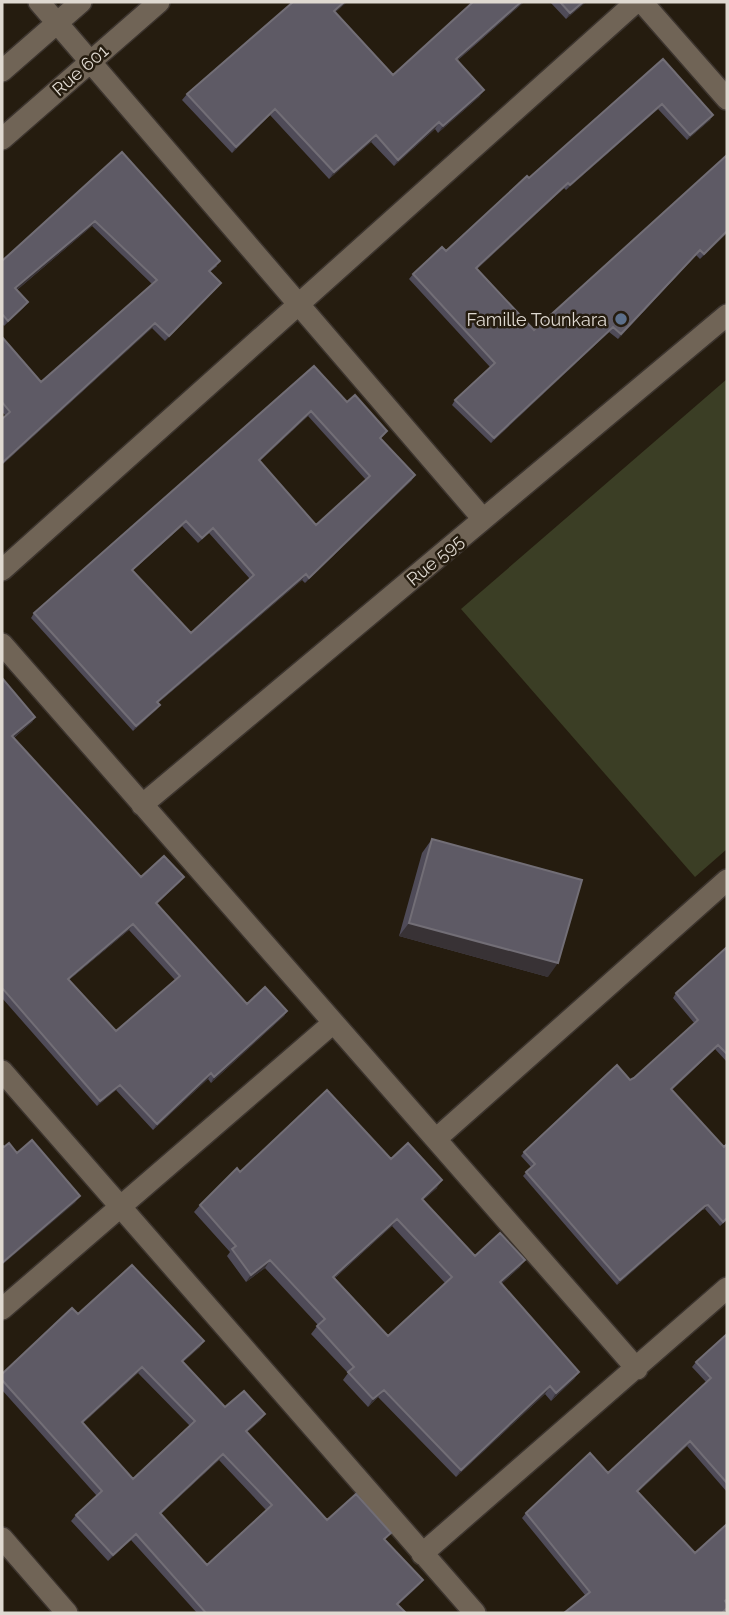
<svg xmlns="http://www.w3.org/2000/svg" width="729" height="1615" viewBox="0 0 729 1615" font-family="Raleway,sans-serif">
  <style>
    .green { fill: #3b3e25 }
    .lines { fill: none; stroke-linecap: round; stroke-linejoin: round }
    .minor-casing { stroke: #3c342e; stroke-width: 24 }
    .minor { stroke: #706456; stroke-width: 21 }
    .wall { fill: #4f4b58; fill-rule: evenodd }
    .shaded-wall { fill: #383235 }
    .building { fill: #5e5a65; stroke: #726e76; stroke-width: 2; fill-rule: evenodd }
    .service-dot { fill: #5c6f8a; stroke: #251c0f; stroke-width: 2.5 }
    .labels { text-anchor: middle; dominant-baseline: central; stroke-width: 5; stroke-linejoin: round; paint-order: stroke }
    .street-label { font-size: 18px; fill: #dfd9d1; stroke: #251c0f }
    .poi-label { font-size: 18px; fill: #dfd9d1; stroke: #251c0f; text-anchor: end }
  </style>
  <rect width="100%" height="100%" fill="#251c0f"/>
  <path class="green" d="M727 379V849L695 877 461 609Z"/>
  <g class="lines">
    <defs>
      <path id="minor" d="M39 2 483 519
        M642 2 727 99
        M2 71 81 2
        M2 139 159 2
        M2 570 636 2
        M2 644 637 1369
        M142 805 727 315
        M2 1071 475 1613
        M436 1139 727 880
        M2 1309 333 1023
        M2 1538 67 1613
        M422 1554 727 1288"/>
    </defs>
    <use href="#minor" class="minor-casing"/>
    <use href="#minor" class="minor"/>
  </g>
  <path class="wall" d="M347 2 335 12 393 75 473 2H524L457 61 484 90 479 97 438 133 435 129 394 166 371 142 329 179 270 115 232 153 182 100 187 94Z
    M550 2H586L566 19Z
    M663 59 713 115 710 120 687 140 658 109 566 190 564 188 477 269 534 330 727 233 700 259 696 255 618 339 609 332 491 443 452 405 455 400 490 367 409 279 413 274 446 251Z
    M122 152 217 266 210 272 221 283 217 288 165 341 152 328 2 465V419L6 416 2 412V337L41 382 152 284 92 226 17 290 24 307 4 326 2 323V261Z
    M314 366 347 402 387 431 381 438 412 480 305 583 302 580 158 703 160 705 156 710 133 731 31 618 34 613ZM308 416 366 480 316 525 260 461ZM182 526 198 543 209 533 250 579 191 633 132 571Z
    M2 678 35 717 32 722 14 738 141 877 180 882 157 904 247 1004 287 1011 284 1016 211 1083 208 1079 153 1130 116 1090 97 1106 2 998ZM129 930 175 980 116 1031 69 980Z
    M432 839 548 977 399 936 422 853Z
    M727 947V1062L715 1049 672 1090 724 1147 727 1144V1220L720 1226 705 1209 702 1210 617 1285 523 1176 531 1167 521 1156 524 1152 630 1080 634 1078 695 1024 673 998 676 993Z
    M391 1159 437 1188 423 1200 475 1256 520 1267 501 1284 579 1372 574 1379 551 1401 545 1394 456 1477 378 1397 368 1407 343 1380 348 1373 311 1334 318 1325 265 1268 246 1282 227 1256 230 1252 194 1212 200 1205 240 1172ZM392 1226 445 1283 388 1336 335 1278Z
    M78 1314 200 1347 183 1362 225 1407 261 1420 247 1432 327 1520 391 1533 385 1540 423 1580 418 1586 398 1605 406 1613H197L131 1540 108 1561 71 1521 76 1515 97 1496 2 1390V1374ZM138 1373 190 1426 133 1479 83 1423ZM219 1460 266 1510 207 1565 161 1514Z
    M727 1334V1492L687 1446 638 1492 726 1602 727 1609 724 1613H564L585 1595 522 1518 526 1513 608 1473 706 1382 692 1367 696 1362Z"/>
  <path class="shaded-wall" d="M344 2H347L329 18 334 11Z
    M521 2H524L477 42 451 66 456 59 481 36Z
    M583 2H586L566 19 570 13Z
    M484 90 479 97 438 133 443 126Z
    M662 104 658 109 566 190 570 185Z
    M275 109 270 115 232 153 236 147Z
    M713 115 710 120 687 140 690 135Z
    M439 122 435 129 394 166 398 160Z
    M376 135 371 142 329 179 334 172Z
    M568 183 564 188 473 273 476 268Z
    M95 221 92 226 12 294 15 288Z
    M727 231V233L700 259 704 254Z
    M700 250 696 255 618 339 621 334Z
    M221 283 217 288 165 341 169 336Z
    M28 302 24 307 4 326 8 321Z
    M155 323 152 328 2 465V463Z
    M613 327 609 332 491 443 494 438Z
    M311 411 308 416 255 465 259 460Z
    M415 475 412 480 305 583 309 578Z
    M186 521 182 526 128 575 132 570Z
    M306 574 302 580 153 707 157 702Z
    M160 705 156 710 133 731 136 726Z
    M35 717 32 722 9 742 12 736Z
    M184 877 180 882 152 908 156 903Z
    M409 923 558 963 548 977 399 936Z
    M133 924 129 930 64 984 68 979Z
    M287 1011 284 1016 211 1083 214 1077Z
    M718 1045 715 1049 668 1094 671 1089Z
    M211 1073 208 1079 153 1130 157 1124Z
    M120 1085 116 1090 97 1106 100 1101Z
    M442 1180 437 1188 417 1206 422 1199Z
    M80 1196 75 1203 2 1265V1263Z
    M708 1205 705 1209 702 1210 617 1285 620 1280 705 1206Z
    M397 1219 392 1226 328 1284 333 1277Z
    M270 1260 265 1268 246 1282 251 1275Z
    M525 1260 520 1267 495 1290 500 1282Z
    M204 1341 200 1347 178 1367 182 1361Z
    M142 1367 138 1373 78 1428 82 1422Z
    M579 1372 574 1379 551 1401 556 1393Z
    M550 1386 545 1394 456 1477 461 1470Z
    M384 1390 378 1397 368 1407 373 1399Z
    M265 1414 261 1420 242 1437 246 1431Z
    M690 1441 687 1446 634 1496 637 1491Z
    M223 1454 219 1460 155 1519 160 1513Z
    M136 1534 131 1540 108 1561 113 1555Z
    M423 1580 418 1586 393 1610 397 1604Z"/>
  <path class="building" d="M293 2H344L334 11 393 75 473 2H521L456 59 484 90 443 126 439 122 398 160 376 135 334 172 275 109 236 147 187 94Z
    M560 2H583L570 13Z
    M663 59 713 115 690 135 662 104 570 185 568 183 476 268 534 330 727 155V231L704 254 700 250 621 334 613 327 494 438 455 400 495 363 413 274 442 247 446 251 527 176 529 178Z
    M122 152 220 261 209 271 221 283 169 336 155 323 2 463V419L10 412 2 402V337L41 382 157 280 95 221 15 288 28 302 8 321 2 314V261Z
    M314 366 347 402 355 395 387 431 380 438 415 475 309 578 306 574 157 702 160 705 136 726 34 613ZM311 411 370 476 316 525 259 460ZM186 521 202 538 213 528 254 575 191 633 132 570Z
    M2 678 35 717 12 736 141 877 164 856 184 877 156 903 247 1004 265 987 287 1011 214 1077 211 1073 157 1124 120 1085 100 1101 2 988ZM133 924 180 976 116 1031 68 979Z
    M432 839 582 880 558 963 409 923Z
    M727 947V1054L718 1045 671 1089 724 1147 727 1144V1218L723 1222 708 1205 705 1206 620 1280 526 1172 535 1164 524 1152 617 1065 630 1080 634 1078 698 1020 676 993Z
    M327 1090 391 1159 408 1143 442 1180 422 1199 475 1256 500 1233 525 1260 500 1282 579 1372 556 1393 550 1386 461 1470 384 1390 373 1399 348 1372 354 1367 317 1326 325 1319 270 1260 251 1275 232 1249 236 1246 200 1205 237 1168 240 1172ZM397 1219 452 1277 388 1336 333 1277Z
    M32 1140 80 1196 2 1263V1145L4 1147 9 1143 17 1153Z
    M132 1265 204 1341 182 1361 225 1407 244 1391 265 1414 246 1431 327 1520 356 1494 391 1533 384 1539 423 1580 397 1604 406 1613H206L136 1534 113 1555 76 1515 102 1491 2 1380V1374L72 1308 78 1314ZM142 1367 195 1421 133 1479 82 1422ZM223 1454 272 1505 207 1565 160 1513Z
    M727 1334V1483L690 1441 637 1491 695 1553 727 1524V1599L725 1601 727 1604V1608L722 1613H564L590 1592 526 1513 590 1453 608 1473 711 1378 696 1362Z"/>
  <circle class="service-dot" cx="621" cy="319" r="7"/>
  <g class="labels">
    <g class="street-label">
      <text transform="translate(80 70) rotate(-41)">Rue 601</text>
      <text transform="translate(435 560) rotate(-40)">Rue 595</text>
    </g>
    <g class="poi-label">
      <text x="607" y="319">Famille Tounkara</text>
    </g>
  </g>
  <rect width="729" height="1615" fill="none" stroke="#dfd9d1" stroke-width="7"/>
</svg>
